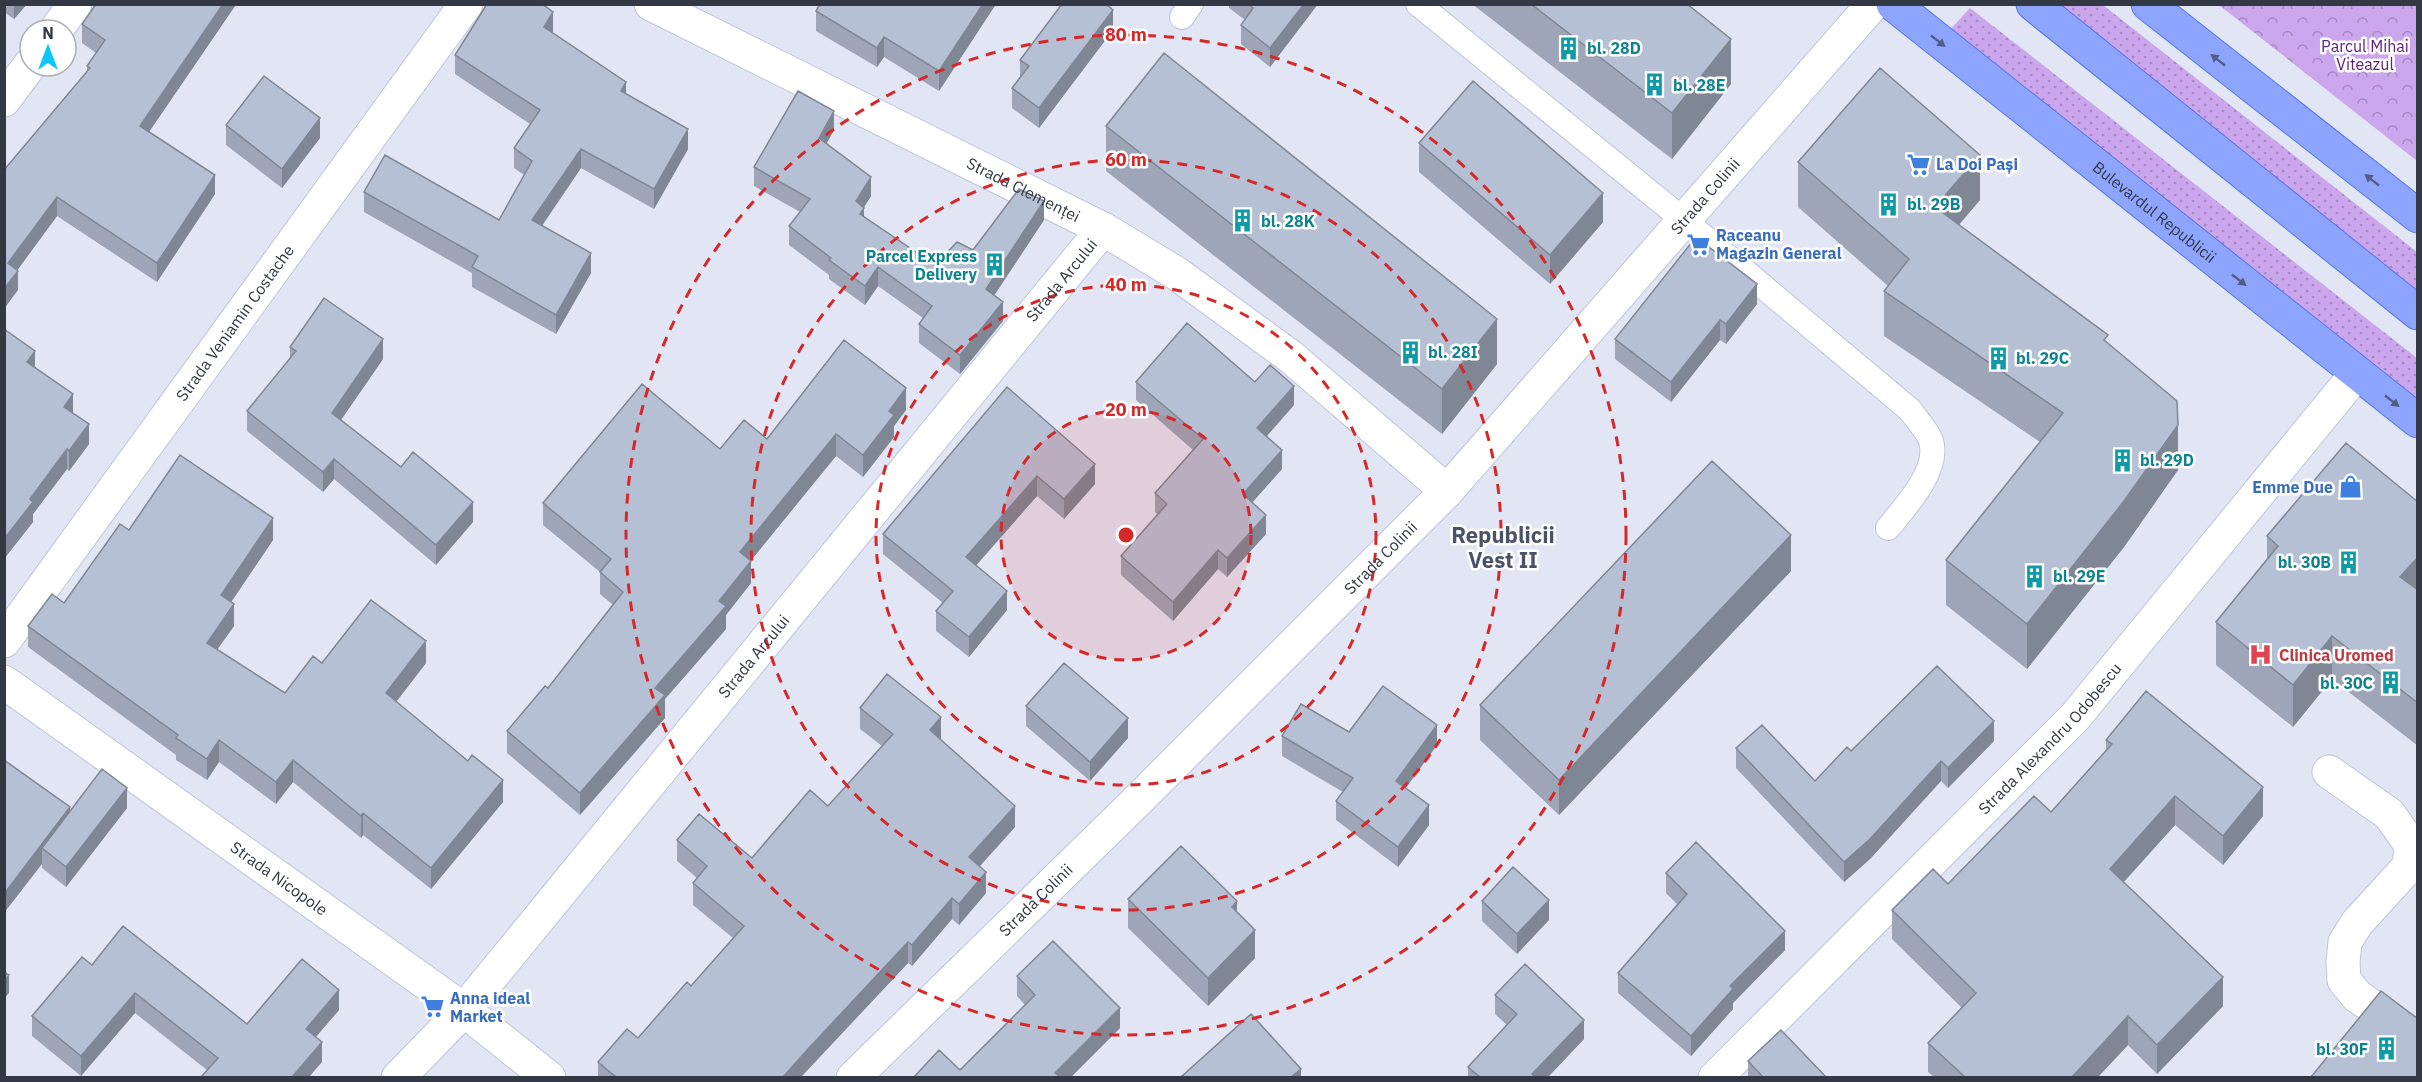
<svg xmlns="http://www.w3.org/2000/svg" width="2422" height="1082" viewBox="0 0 2422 1082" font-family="'IBM Plex Sans',sans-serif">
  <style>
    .grass { fill: url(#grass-dots) }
    .park { fill: url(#park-crowns) }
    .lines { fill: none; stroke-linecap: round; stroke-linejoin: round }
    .lane-casing { stroke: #bec5da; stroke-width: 26 }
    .street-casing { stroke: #bec5da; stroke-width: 35 }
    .primary-casing { stroke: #5476ee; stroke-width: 35 }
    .lane { stroke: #fff; stroke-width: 24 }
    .street { stroke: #fff; stroke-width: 33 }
    .primary { stroke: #8ea5ff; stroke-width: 33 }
    .wall { fill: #9da5b6 }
    .shaded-wall { fill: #7f8694 }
    .building { fill: #b6c0d4; stroke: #7f8694; stroke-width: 1.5 }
    .oneway { fill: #525e85 }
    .ring { fill: none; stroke: #d62828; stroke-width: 3; stroke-dasharray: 10 8 }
    .labels { text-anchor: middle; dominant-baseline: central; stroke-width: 5; stroke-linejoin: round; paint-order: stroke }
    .park-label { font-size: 16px; fill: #60217b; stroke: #fff }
    .culture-label { font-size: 16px; font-weight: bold; fill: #0d838f; stroke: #fff; text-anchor: start }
    .shop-label { font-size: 16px; font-weight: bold; fill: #366cbe; stroke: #fff; text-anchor: start }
    .street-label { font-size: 16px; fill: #323844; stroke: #fff }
    .health-label { font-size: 16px; font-weight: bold; fill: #be3a42; stroke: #fff; text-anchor: start }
    .district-label { font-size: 22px; font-weight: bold; fill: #485268; stroke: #fff }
    .centre { fill: #d62828; stroke: #fff; stroke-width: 3 }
    .ring-label { font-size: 18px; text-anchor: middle; font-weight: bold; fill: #d62828; stroke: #fff; stroke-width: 5; stroke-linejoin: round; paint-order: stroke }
  </style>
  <defs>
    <pattern id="grass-dots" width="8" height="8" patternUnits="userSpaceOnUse" patternTransform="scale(1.5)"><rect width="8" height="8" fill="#cba6ec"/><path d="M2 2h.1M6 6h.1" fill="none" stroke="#a588c1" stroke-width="1.8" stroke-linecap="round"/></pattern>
    <pattern id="park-crowns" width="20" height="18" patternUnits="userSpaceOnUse" patternTransform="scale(1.5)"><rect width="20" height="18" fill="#cba6ec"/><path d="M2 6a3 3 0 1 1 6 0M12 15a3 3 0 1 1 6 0" fill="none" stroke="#a588c1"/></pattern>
  </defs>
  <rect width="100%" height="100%" fill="#e2e5f3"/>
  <path class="grass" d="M2051 5H2103L2417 252V299Z
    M1970 8 2417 358V398L1949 31Z"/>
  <path class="park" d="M2219 5H2417V161Z"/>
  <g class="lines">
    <defs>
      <path id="lane" d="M1418 4 1685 221 1910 410C1916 419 1928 431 1931 441 1940 470 1905 507 1888 528
        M1182 17 1191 4"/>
      <g id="street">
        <path id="s1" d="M651 4 1103 229 1176 273 1291 357 1447 491"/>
        <path d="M56 30 75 4"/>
        <path d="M4 100 30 65"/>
        <path id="s2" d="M4 641 466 4"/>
        <path id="s3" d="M4 682 464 1010 549 1078"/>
        <path d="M2329 772 2389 814 2411 845 2409 866 2357 923 2345 942 2343 962 2344 980 2357 996 2418 1039"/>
        <path id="s4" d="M398 1078 464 1010 1103 229"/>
        <path id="s5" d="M853 1078 1134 804 1447 491 1873 4"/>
        <path id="s6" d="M1715 1078 2075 717 2357 373"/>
      </g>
      <g id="primary">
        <path id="s7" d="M1893 4 2418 421"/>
        <path d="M2033 4 2418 313"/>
        <path d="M2148 4 2418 216"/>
      </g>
    </defs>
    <use href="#lane" class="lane-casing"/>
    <use href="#street" class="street-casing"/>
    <use href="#primary" class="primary-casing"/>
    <use href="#lane" class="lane"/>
    <use href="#street" class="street"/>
    <use href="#primary" class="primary"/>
  </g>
  <path class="wall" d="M4 4H27L14 19 4 12Z
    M235 4V6L149 132 215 194 157 282 57 216 17 270 18 290 4 170 87 72V66L96 53 82 43V24Z
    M996 4 939 91 884 57 877 67 816 31V11Z
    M1229 4H1318L1270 67 1241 44V25L1245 20 1229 8Z
    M1472 4H1687L1731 84 1672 159Z
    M1113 30 1039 128 1012 108V88L1020 77V60Z
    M553 32V33L626 94 688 149 654 209 581 168 542 226 591 273 556 334 472 287V273L364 212V192L499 220 524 175 514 168V148L530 124 455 74V55Z
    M226 125 320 138 282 188 226 145Z
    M1106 126 1497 364 1442 434 1106 171Z
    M834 130 826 144 871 196 864 207V217L935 265 973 250 1044 220 994 295 1003 321 960 374 919 343V324L923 318 878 286 865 305 829 279V275L789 245V226L800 212 754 186V167Z
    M1419 143 1603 222 1550 284 1419 172Z
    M1798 162 1980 200 1959 225 2108 343 2178 470 2124 547 2027 669 1946 605V560L2040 442 1884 336V291L1888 286 1798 207Z
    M1757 304 1726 344 1720 340 1671 402 1615 359V339Z
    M4 329 73 413 89 444 69 471 67 469 33 514V522L4 559Z
    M290 347 383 359 341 420 401 467 473 522 436 565 334 479 323 492 247 431V411L290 359Z
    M1136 382H1255L1294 405 1267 436 1282 469 1252 502 1266 534 1227 577 1218 569 1173 621 1121 575V556L1157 514 1155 512V493L1193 450 1136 400Z
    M1007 387 1095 484 1064 519 1037 496 976 565 1007 610 969 657 936 631V611L943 603 883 554V534Z
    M906 410 894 426V437L863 477 836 456 751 560V583L726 615V629L665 699V718L580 815 507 753V731L548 688 613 605 600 594V572L543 525V503L720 449 767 439Z
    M2418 502V746L2332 679 2293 727 2216 665V622L2267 559V536Z
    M129 530 273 540 231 602 234 626 217 649 285 693 322 663H426L396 702 503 802 431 889 363 835 361 838 293 782 276 804 219 762 207 780 176 760V755L28 647V626L64 603Z
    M1791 571 1559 815 1480 740V705Z
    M1026 706 1128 738 1090 781 1026 726Z
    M860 708 941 738H940L1015 827 980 866 986 893 959 925 952 919 912 966 908 963 801 1077H598V1062L638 1038 691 986 733 938 693 905V883L697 878 677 861V840L752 858 828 806 882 746 860 729Z
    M1349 732 1437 745 1406 788 1429 825 1398 867 1336 820V801L1343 792 1282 756V736Z
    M2106 740 2263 816 2223 865 2175 825 2124 882 2223 1006 2157 1074 2128 1045 2098 1077H1934L1928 1072V1043L1962 1008 1892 939V910L1948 884 2051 812 2106 750Z
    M1994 741 1948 788 1941 781 1870 859 1844 882 1736 768V748L1815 781 1851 751Z
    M4 760 70 810 127 808 66 887 42 868V864Z
    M1666 873 1785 950 1733 1003V1009L1691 1056 1618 993V973L1677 904 1666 893Z
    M1128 899 1237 912 1255 958 1208 1006 1128 928Z
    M1482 901 1549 920 1517 954 1482 921Z
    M92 965 247 1024 339 1010 316 1037 322 1062 207 1070 135 1013 81 1076 32 1036V1016Z
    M1017 976 1120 1028 1071 1077H914L960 1070 1025 1005 1017 996Z
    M1495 995 1584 1039 1548 1077H1468V1067L1507 1025 1495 1014Z
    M1748 1061 1826 1077H1748Z"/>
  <path class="shaded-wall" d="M14 4H27L14 19Z
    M223 4H235V6L140 145V126Z
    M983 4H996L939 91V71Z
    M1304 4H1318L1270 67V48Z
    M1113 10V30L1039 128V108Z
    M553 12V32L544 47V27Z
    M884 37V57L877 67V48Z
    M1731 39V84L1672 159V113Z
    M626 82V102L621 91Z
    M834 111V130L819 157V138Z
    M320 118V138L282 188V169Z
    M688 129V149L654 209V189Z
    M581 149V168L532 240V220Z
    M1980 155V200L1935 252V207Z
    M215 175V194L157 282V263Z
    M871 177V196L861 212 864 208V227L856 201Z
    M1603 193V222L1550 284V255Z
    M57 197V216L8 283V263Z
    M1044 201V220L986 308V289Z
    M591 253V273L556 334V315Z
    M878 267V286L865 305V286Z
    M18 271V290L4 309V289Z
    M1757 284V304L1726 344V324Z
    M1003 302V321L960 374V355Z
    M1497 319V364L1442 434V389Z
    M1720 320V340L1671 402V382Z
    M383 339V359L332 433V413Z
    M35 351V371L27 362Z
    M1294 386V405L1257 447V428Z
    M906 388V410L894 426V437L863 477V455L889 411Z
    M73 394V414L64 407Z
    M89 424V444L69 471V451Z
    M2178 425V470L2124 547 2027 669V624Z
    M836 434V456L740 574V552Z
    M67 449V469L33 514V522L4 559V539L30 499Z
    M1282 450V469L1243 513V494Z
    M334 459V479L323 492V472Z
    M1095 464V484L1064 519V499Z
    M1037 476V496L966 577V557Z
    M473 502V522L436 565V545Z
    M1266 515V534L1227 577V558Z
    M273 518V540L221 617V595Z
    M1791 535V571L1559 815V780Z
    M1218 550V569L1173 621V602Z
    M2418 557V599L2400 577Z
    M751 561V583L726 615V629L665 699V718L580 815V793L719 601Z
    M1007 591V610L969 657V637Z
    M234 604V626L207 664V643Z
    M2332 636V679L2293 727V685Z
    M426 641V663L386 715V693Z
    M941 717V738L930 751V730Z
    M1128 718V738L1090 781V762Z
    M1994 721V741L1948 788V768Z
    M1437 725V745L1396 801V781Z
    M219 740V762L207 780V759Z
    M293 760V782L276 804V782Z
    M1941 761V781L1870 859 1844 882V862Z
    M503 780V802L431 889V868Z
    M2263 787V816L2223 865V836Z
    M127 788V808L66 887V867Z
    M2175 796V825L2110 897V869Z
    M1429 805V825L1398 867V847Z
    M1015 806V827L969 878V857Z
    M70 807V827L42 848V864L4 913V894Z
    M363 813V835L361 838V816Z
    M986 872V893L959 925V904Z
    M952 898V919L912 966V945Z
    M1549 900V920L1517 954V934Z
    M1237 901V930L1232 907Z
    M1255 930V958L1208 1006V978Z
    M1785 931V950L1733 1003V1009L1691 1056V1036L1730 986Z
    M908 942V963L801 1077H783L808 1049Z
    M9 975V993L4 999V981Z
    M2223 977V1006L2157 1074V1045Z
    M339 990V1010L306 1048V1029Z
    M135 993V1013L81 1076V1056Z
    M1120 1008V1028L1071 1077H1055V1073Z
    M2128 1016V1045L2098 1077H2072Z
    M1584 1020V1039L1548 1077H1532V1074Z
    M322 1042V1062L309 1077H292Z
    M1301 1069V1077H1291Z"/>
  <path class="building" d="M96 4H223L140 126 215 175 157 263 57 197 8 263 18 271 4 289V170L90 68 87 66 105 40 82 24Z
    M487 4H542L553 12 544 27 626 82 621 91 688 129 654 189 581 149 532 220 591 253 556 315 472 267 478 256 364 192 385 155 499 220 532 161 514 148 540 110 455 55Z
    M820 4H983L939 71 884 37 877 48 816 11Z
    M1062 4H1106L1113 10 1039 108 1012 88 1029 66 1020 60Z
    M1249 4H1304L1270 48 1241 25 1253 8Z
    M1531 4H1687L1731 39 1672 113Z
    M1164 53 1497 319 1442 389 1106 126Z
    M1880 68 1980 155 1935 207 2108 335 2104 340 2177 401 2178 425 2124 501 2027 624 1946 560 2063 413 1884 291 1909 259 1798 162Z
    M264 76 320 118 282 169 226 125Z
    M1473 81 1603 193 1550 255 1419 143Z
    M798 91 834 111 819 138 871 177 856 201 864 208 860 214 935 265 957 242 973 250 1019 189 1044 201 986 289 1003 302 960 355 919 324 932 306 878 267 865 286 829 260 831 258 789 226 810 199 754 167Z
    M1696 237 1757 284 1726 324 1720 320 1671 382 1615 339Z
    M324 298 383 339 332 413 401 467 413 452 473 502 436 545 334 459 323 472 247 411 296 351 290 347Z
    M1187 323 1255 382 1270 365 1294 386 1257 428 1282 450 1243 494 1266 515 1227 558 1218 550 1173 602 1121 556 1167 504 1155 493 1203 439 1136 382Z
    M4 329 35 351 27 362 73 394 64 407 89 424 69 451 67 449 30 499 33 502 4 539Z
    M844 340 906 388 889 411 894 415 863 455 836 434 740 552 751 561 719 601 726 606 655 688 665 695 580 793 507 731 545 686 548 688 623 592 600 572 611 559 543 503 642 384 720 449 744 420 767 439Z
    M1007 387 1095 464 1064 499 1037 476 966 557 1007 591 969 637 936 611 953 591 883 534Z
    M2346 443 2418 502V557L2400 577 2418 590V703L2332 636 2293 685 2216 622 2278 546 2267 536Z
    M180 455 273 518 221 595 234 604 207 643 285 693 313 656 322 663 371 600 426 641 386 693 468 761 472 755 503 780 431 868 363 813 361 816 293 760 276 782 219 740 207 759 176 738 178 735 28 626 52 594 64 603 120 524 129 530Z
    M1712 461 1791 535 1559 780 1480 705Z
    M1064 663 1128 718 1090 762 1026 706Z
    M1937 666 1994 721 1948 768 1941 761 1870 839 1844 862 1736 748 1762 725 1815 781 1847 747 1851 751Z
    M887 674 941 717 930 730 1015 806 969 857 986 872 959 904 952 898 912 945 908 942 808 1049 783 1077H616L598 1062 627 1029 638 1038 687 982 691 986 744 926 693 883 707 866 677 840 699 814 752 858 810 790 828 806 893 734 860 708Z
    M1383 686 1437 725 1396 781 1429 805 1398 847 1336 801 1353 778 1282 736 1301 704 1349 732Z
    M2146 691 2263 787 2223 836 2175 796 2110 869 2223 977 2157 1045 2128 1016 2072 1077H1965L1928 1043 1976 993 1892 910 1933 869 1948 884 2034 796 2051 812 2112 744 2106 740Z
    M4 760 70 807 4 894Z
    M102 769 127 788 66 867 42 848Z
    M1696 842 1785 931 1730 986 1733 989 1691 1036 1618 973 1687 894 1666 873Z
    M1181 846 1237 901 1232 907 1255 930 1208 978 1128 899Z
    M1513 867 1549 900 1517 934 1482 901Z
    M123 926 247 1024 302 959 339 990 306 1029 322 1042 292 1077H201L218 1058 135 993 81 1056 32 1016 82 957 92 965Z
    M1053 941 1120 1008 1055 1073 1060 1077H914L939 1050 960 1070 1035 995 1017 976Z
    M1525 964 1584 1020 1532 1074 1535 1077H1480L1468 1067 1517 1014 1495 995Z
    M4 972 9 975 4 981Z
    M2381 991 2418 1019V1077H2311Z
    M1251 1014 1301 1069 1291 1077H1181Z
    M1781 1030 1826 1077H1763L1748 1061Z"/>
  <defs><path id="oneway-solid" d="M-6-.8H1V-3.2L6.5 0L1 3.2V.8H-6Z" transform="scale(1.5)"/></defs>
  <g class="oneway">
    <use href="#oneway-solid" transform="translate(1938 41) rotate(38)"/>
    <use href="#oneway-solid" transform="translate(2218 60) rotate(-142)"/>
    <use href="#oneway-solid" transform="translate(2372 180) rotate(-142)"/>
    <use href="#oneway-solid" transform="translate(2239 280) rotate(38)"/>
    <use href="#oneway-solid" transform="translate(2392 401) rotate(38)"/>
  </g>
  <circle cx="1126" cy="535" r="125" fill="#d62828" fill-opacity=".12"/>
  <g class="ring">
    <circle cx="1126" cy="535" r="125"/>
    <circle cx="1126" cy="535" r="250"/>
    <circle cx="1126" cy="535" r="375"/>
    <circle cx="1126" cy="535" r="500"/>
  </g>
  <defs>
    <symbol id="building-bare" viewBox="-9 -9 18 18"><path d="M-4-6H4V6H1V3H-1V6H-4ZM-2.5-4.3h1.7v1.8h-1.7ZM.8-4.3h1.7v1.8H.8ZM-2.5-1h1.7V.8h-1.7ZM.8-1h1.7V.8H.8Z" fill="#0f9aa8" stroke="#fff" stroke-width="2.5" paint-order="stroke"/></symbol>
    <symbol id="supermarket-bare" viewBox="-9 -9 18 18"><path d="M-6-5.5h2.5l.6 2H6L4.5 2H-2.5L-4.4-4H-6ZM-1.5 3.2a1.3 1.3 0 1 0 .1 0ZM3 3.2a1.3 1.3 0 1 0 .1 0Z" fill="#3f7fe0" stroke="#fff" stroke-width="2.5" paint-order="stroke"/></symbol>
    <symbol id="shop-bare" viewBox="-9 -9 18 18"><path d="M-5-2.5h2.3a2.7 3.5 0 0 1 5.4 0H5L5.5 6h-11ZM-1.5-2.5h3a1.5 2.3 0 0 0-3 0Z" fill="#3f7fe0" stroke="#fff" stroke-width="2.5" paint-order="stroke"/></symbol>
    <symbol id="hospital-bare" viewBox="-9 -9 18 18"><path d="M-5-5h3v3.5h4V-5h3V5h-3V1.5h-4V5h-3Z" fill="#e0444e" stroke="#fff" stroke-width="2.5" paint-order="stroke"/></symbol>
  </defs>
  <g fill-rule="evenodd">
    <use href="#building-bare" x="1552" y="32" width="33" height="33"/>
    <use href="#building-bare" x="1638" y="68" width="33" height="33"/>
    <use href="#supermarket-bare" x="1902" y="148" width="33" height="33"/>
    <use href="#building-bare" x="1872" y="188" width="33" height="33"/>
    <use href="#building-bare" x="1226" y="204" width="33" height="33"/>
    <use href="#supermarket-bare" x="1682" y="228" width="33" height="33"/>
    <use href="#building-bare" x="978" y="248" width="33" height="33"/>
    <use href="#building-bare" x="1394" y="336" width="33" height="33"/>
    <use href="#building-bare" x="1982" y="342" width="33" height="33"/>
    <use href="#building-bare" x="2106" y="444" width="33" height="33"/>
    <use href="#shop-bare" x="2334" y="470" width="33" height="33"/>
    <use href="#building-bare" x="2332" y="546" width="33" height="33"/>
    <use href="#building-bare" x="2018" y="560" width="33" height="33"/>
    <use href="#hospital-bare" x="2244" y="638" width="33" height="33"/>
    <use href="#building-bare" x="2374" y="666" width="33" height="33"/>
    <use href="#supermarket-bare" x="416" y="990" width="33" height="33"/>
    <use href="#building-bare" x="2370" y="1032" width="33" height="33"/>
  </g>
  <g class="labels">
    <g class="park-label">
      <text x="2365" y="46">Parcul Mihai<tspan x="2365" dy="18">Viteazul</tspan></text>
    </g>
    <g class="culture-label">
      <text x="1587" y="48">bl. 28D</text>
      <text x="1673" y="85">bl. 28E</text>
      <text x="1907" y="204">bl. 29B</text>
      <text x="1261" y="221">bl. 28K</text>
      <text x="977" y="256" text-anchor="end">Parcel Express<tspan x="977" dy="18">Delivery</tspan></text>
      <text x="1428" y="352">bl. 28I</text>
      <text x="2016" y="358">bl. 29C</text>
      <text x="2140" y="460">bl. 29D</text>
      <text x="2331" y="562" text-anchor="end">bl. 30B</text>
      <text x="2053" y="576">bl. 29E</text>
      <text x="2373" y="683" text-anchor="end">bl. 30C</text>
      <text x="2368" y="1049" text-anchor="end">bl. 30F</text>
    </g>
    <g class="shop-label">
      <text x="1936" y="164">La Doi Pași</text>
      <text x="1716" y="235">Raceanu<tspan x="1716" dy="18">Magazin General</tspan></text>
      <text x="2333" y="487" text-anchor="end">Emme Due</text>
      <text x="450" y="998">Anna ideal<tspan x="450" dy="18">Market</tspan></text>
    </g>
    <g class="street-label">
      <text stroke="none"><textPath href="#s1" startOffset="416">Strada Clemenței</textPath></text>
      <text stroke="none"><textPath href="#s5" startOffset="1227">Strada Colinii</textPath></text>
      <text stroke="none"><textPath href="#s7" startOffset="334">Bulevardul Republicii</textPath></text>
      <text stroke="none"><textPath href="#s4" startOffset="1038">Strada Arcului</textPath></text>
      <text stroke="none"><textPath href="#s2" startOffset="393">Strada Veniamin Costache</textPath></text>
      <text stroke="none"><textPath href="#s5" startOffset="741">Strada Colinii</textPath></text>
      <text stroke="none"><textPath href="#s4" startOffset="552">Strada Arcului</textPath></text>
      <text stroke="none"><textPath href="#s6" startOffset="477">Strada Alexandru Odobescu</textPath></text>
      <text stroke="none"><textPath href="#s3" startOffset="338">Strada Nicopole</textPath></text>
      <text stroke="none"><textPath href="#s5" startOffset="255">Strada Colinii</textPath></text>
    </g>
    <g class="health-label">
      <text x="2279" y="655">Clinica Uromed</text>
    </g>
    <g class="district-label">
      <text x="1503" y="534">Republicii<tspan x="1503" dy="25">Vest II</tspan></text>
    </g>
  </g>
  <circle cx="1126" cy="535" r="9" class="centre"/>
  <g class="ring-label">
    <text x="1126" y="41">80 m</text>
    <text x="1126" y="166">60 m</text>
    <text x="1126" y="291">40 m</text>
    <text x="1126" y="416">20 m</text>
  </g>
  <rect width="2422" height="1082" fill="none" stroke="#323844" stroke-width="12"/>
  <g transform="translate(48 48)"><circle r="28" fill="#ffffff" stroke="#adafb4" stroke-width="1.5"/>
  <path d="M0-4.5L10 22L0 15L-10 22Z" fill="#0cc6ff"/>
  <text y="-9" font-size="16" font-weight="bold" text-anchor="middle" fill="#323844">N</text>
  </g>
</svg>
